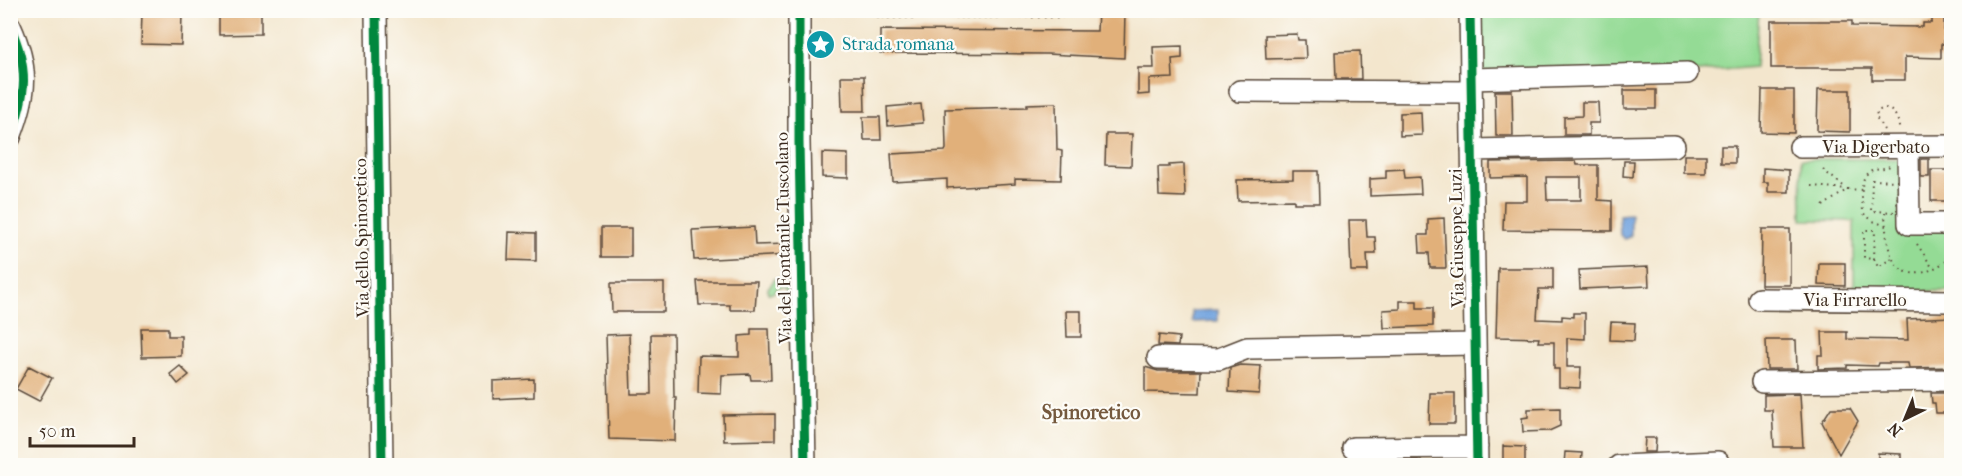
<svg xmlns="http://www.w3.org/2000/svg" width="1962" height="476" viewBox="0 0 1962 476" font-family="'IM FELL French Canon',serif">
  <style>
    .green { fill: #94db95; stroke: #68825a; stroke-width: 1.5 }
    .water { fill: #74a5df; stroke: #58687e; stroke-width: 1.5 }
    .building { fill: #e1b07a; fill-rule: evenodd }
    .lines { fill: none; stroke-linecap: round; stroke-linejoin: round }
    .minor-casing { stroke: #574638; stroke-width: 24 }
    .path { stroke: #574638; stroke-width: 2; stroke-dasharray: 1.5 4.5; stroke-linecap: butt }
    .minor { stroke: #fff; stroke-width: 21 }
    .cycleway-casing { stroke: #fdfcf7; stroke-width: 13 }
    .cycleway { stroke: #00873e; stroke-width: 9 }
    .labels { text-anchor: middle; dominant-baseline: central; stroke-width: 4.5; stroke-linejoin: round; paint-order: stroke }
    .culture-label { font-size: 18px; fill: #0d838f; stroke: #fdfcf7; text-anchor: start }
    .street-label { font-size: 18px; fill: #3b2a1e; stroke: #fdfcf7 }
    .neighbourhood-label { font-size: 20px; font-weight: bold; fill: #75593e; stroke: #fdfcf7 }
  </style>
  <rect width="100%" height="100%" fill="#fdfcf7"/>
  <filter id="ink" filterUnits="userSpaceOnUse"><feTurbulence type="fractalNoise" baseFrequency=".0167" numOctaves="2"/><feDisplacementMap in="SourceGraphic" scale="12" xChannelSelector="R" yChannelSelector="G"/><feConvolveMatrix kernelMatrix="1 2 1 2 8 2 1 2 1" color-interpolation-filters="sRGB"/></filter>
  <filter id="wash" filterUnits="userSpaceOnUse"><feTurbulence type="fractalNoise" baseFrequency=".008" numOctaves="4" result="noise"/><feDisplacementMap in="SourceGraphic" scale="24" xChannelSelector="R" yChannelSelector="G"/><feGaussianBlur stdDeviation="1.35" result="paint"/><feColorMatrix in="noise" values="0 0 0 0 0 0 0 0 0 0 0 0 0 0 0 0 0 1.4 0 .05"/><feComposite in="paint" operator="in"/></filter>
  <g filter="url(#wash)">
    <rect width="100%" height="100%" fill="#f3e6cd"/>
    <path class="green" d="M1470 11H1759L1755 67 1687 73 1471 79Z
      M1801 159H1904V230H1950V291H1854V221L1802 220Z
      M774 279H784V281L791 286V293L786 294V290L783 287 777 288 773 293H768V288L773 282Z"/>
    <path class="water" d="M1631 214V235L1627 238 1624 239 1620 235 1619 215Z
      M1218 310V321L1192 322V311Z"/>
    <g id="blocks">
      <path class="building" d="M219 10H261V34L219 35Z
        M1098 10H1125L1124 58 1047 54 880 53V30L1097 31Z
        M142 13 182 14 181 45 141 44Z
        M1932 18H1944V44H1941V58L1905 57V80H1872V68H1771V21H1852V26L1923 27V23H1932Z
        M1297 34 1298 40H1305L1306 58 1266 59 1265 35Z
        M1182 46V58L1172 59 1173 78 1149 79V94L1138 95V68H1154L1153 47Z
        M1360 51 1361 79H1336L1335 52Z
        M841 76H864L865 111H842Z
        M1624 90H1656V109H1624Z
        M1762 90H1794V133L1761 132Z
        M1818 90H1850V132L1817 131Z
        M1495 91H1512L1513 136H1496Z
        M1582 102H1598L1599 123H1589V135H1564V117L1582 116Z
        M1056 103 1057 150 1062 151 1061 180 1015 179V184L947 188V179L893 182 891 154 945 151 946 149 945 109 1027 107V104Z
        M921 104 923 123 888 126 887 107Z
        M1421 112 1422 135 1400 136V113Z
        M863 117H880L881 140H864Z
        M1106 134H1132L1131 166 1105 165Z
        M1721 146H1735V163H1721Z
        M822 153 848 154V178L822 177Z
        M1684 155H1706V173H1684Z
        M1921 159H1929V177H1921Z
        M1576 161 1577 165H1598V200L1612 201V231L1503 230 1504 201H1527V177L1490 178V162ZM1546 177H1581V200H1547Z
        M1624 161H1634L1633 177 1623 176Z
        M1184 164 1185 197 1159 196 1158 167H1169V165Z
        M1763 168 1789 170V192H1768V182H1763Z
        M1404 169 1405 178 1420 177 1421 194 1370 196V179L1386 178V170Z
        M1931 170H1952V201H1931Z
        M1293 171H1318L1319 203H1294V200L1238 201 1237 180 1293 179Z
        M1444 218 1446 268H1430L1429 253H1420L1419 235H1428V219Z
        M1349 220H1366L1367 237H1375L1376 254H1367L1368 271H1351Z
        M754 227 755 245 788 244V255L694 260 692 230Z
        M601 228H631V257H601Z
        M1762 229H1790V285H1761Z
        M509 232 536 233V261L508 260Z
        M1819 263H1845V286L1818 285Z
        M1648 267 1649 286 1580 289 1579 270Z
        M1498 268H1553V289H1539L1537 319 1562 320V316L1573 317V313H1585V339L1567 338V367H1581L1580 388 1559 387V369H1554V342H1538L1539 338 1496 337Z
        M697 281H757L755 310H730V305H699Z
        M611 283H664V312H612Z
        M1400 301H1417V308H1433V326L1384 328 1383 310 1400 309Z
        M1066 311H1081V337H1067Z
        M1952 317V367L1909 368 1908 363H1879L1878 366 1847 365V368L1818 369V355H1823L1822 332H1847V339L1908 340 1907 319Z
        M1611 322 1635 323 1634 341 1610 340Z
        M141 328H168V336H181V356L142 357Z
        M751 329H769L771 380H751L750 374 722 375 721 394 698 393 699 356 739 357V336L751 335Z
        M629 334 631 394H652L651 334H673L674 397H676L675 441 609 439 606 335Z
        M1159 335 1179 337 1178 346 1158 345Z
        M1766 340H1796L1797 369H1767Z
        M1240 365 1261 366 1259 394 1229 392 1230 368Z
        M29 366 52 378 39 401 16 389Z
        M180 366 189 375 178 384 170 374Z
        M1145 367 1158 371H1201L1200 393 1145 392Z
        M534 379V397L493 399V381Z
        M1430 393H1455V424H1429Z
        M1931 393H1952V413H1936L1935 403H1932Z
        M1800 394 1803 447H1774L1772 410H1764V395Z
        M1560 408V426L1549 431 1523 432 1522 418 1528 417V409Z
        M1831 408H1850L1858 421 1839 454 1822 422Z
        M775 414V440L724 441 723 415Z
        M1645 438H1656L1655 452H1644Z
        M1503 446 1525 447V465H1503Z
        M1565 452 1582 453 1581 465H1564Z
        M1878 453 1901 454V465H1878Z
        M1403 460H1421L1422 465H1403Z"/>
    </g>
  </g>
  <g filter="url(#ink)">
    <use href="#blocks" fill-opacity="0" stroke="#574638" stroke-width="1.5"/>
    <g class="lines">
      <defs>
        <path id="minor" d="M376 10 382 466
          M799 10V142L805 466
          M1470 10 1477 466
          M10 26C29 68 27 94 10 137
          M1471 79 1687 73
          M1240 91 1471 92
          M1800 147 1952 146
          M1908 147 1909 224H1952
          M1472 150 1674 146
          M1759 299 1952 301
          M1158 358 1219 359 1247 348 1475 344
          M1762 382 1952 380
          M1353 448 1477 447
          M1619 466 1718 462"/>
      </defs>
      <use href="#minor" class="minor-casing"/>
      <path class="path" d="M878 10V18L1089 17
        M1014 10V17
        M1884 130 1876 117 1877 111 1885 108C1894 110 1899 119 1899 128
        M1823 170 1846 188
        M1872 180 1898 181 1897 212 1871 211Z
        M1811 186 1848 189
        M1823 206 1848 189 1863 190
        M1885 212C1886 233 1886 278 1920 273 1930 272 1941 264 1950 259
        M1886 226 1873 221 1863 213C1863 200 1857 177 1872 170 1879 167 1884 170 1891 165
        M1917 244 1932 267
        M1874 259 1875 230H1864V258L1874 259 1878 267 1892 258"/>
      <use href="#minor" class="minor"/>
      <defs>
        <path id="cycleway" d="M376 10 382 466
          M799 10V142L805 466
          M1470 10 1477 466
          M10 26C29 68 27 94 10 137"/>
      </defs>
      <use href="#cycleway" class="cycleway-casing"/>
      <use href="#cycleway" class="cycleway"/>
    </g>
  </g>
  <defs>
    <symbol id="sight-disc" viewBox="-11 -11 22 22"><circle r="9.5" fill="#0f9aa8" stroke="#fdfcf7"/><path d="M0-6L1.8-2.2L6-1.7L2.9 1.2L3.7 5.4L0 3.3L-3.7 5.4L-2.9 1.2L-6-1.7L-1.8-2.2Z" fill="#fff"/></symbol>
  </defs>
  <g fill-rule="evenodd">
    <use href="#sight-disc" x="804" y="28" width="33" height="33"/>
  </g>
  <g class="labels">
    <g class="culture-label">
      <text x="842" y="44">Strada romana</text>
    </g>
    <g class="street-label">
      <text x="1876" y="147">Via Digerbato</text>
      <text transform="translate(362 238) rotate(-91)">Via dello Spinoretico</text>
      <text transform="translate(784 238) rotate(-91)">Via del Fontanile Tuscolano</text>
      <text transform="translate(1457 238) rotate(-91)">Via Giuseppe Luzi</text>
      <text x="1855" y="300">Via Firrarello</text>
    </g>
    <g class="neighbourhood-label">
      <text x="1091" y="412">Spinoretico</text>
    </g>
  </g>
  <rect width="1962" height="476" fill="none" stroke="#fdfcf7" stroke-width="36"/>
  <g transform="translate(1905 419) rotate(223)" stroke="#fdfcf7" stroke-width="4.5" paint-order="stroke">
  <path d="M0-4.5L10 22L0 15L-10 22Z" fill="#3b2a1e"/>
  <text y="-9" font-size="16" font-weight="bold" text-anchor="middle" fill="#3b2a1e">N</text>
  </g>
  <path d="M30 437v9h104v-9" fill="none" stroke="#3b2a1e" stroke-width="3"/>
  <text x="39" y="437" font-size="18" fill="#3b2a1e" stroke="#fdfcf7" stroke-width="4.5" paint-order="stroke">50 m</text>
</svg>
